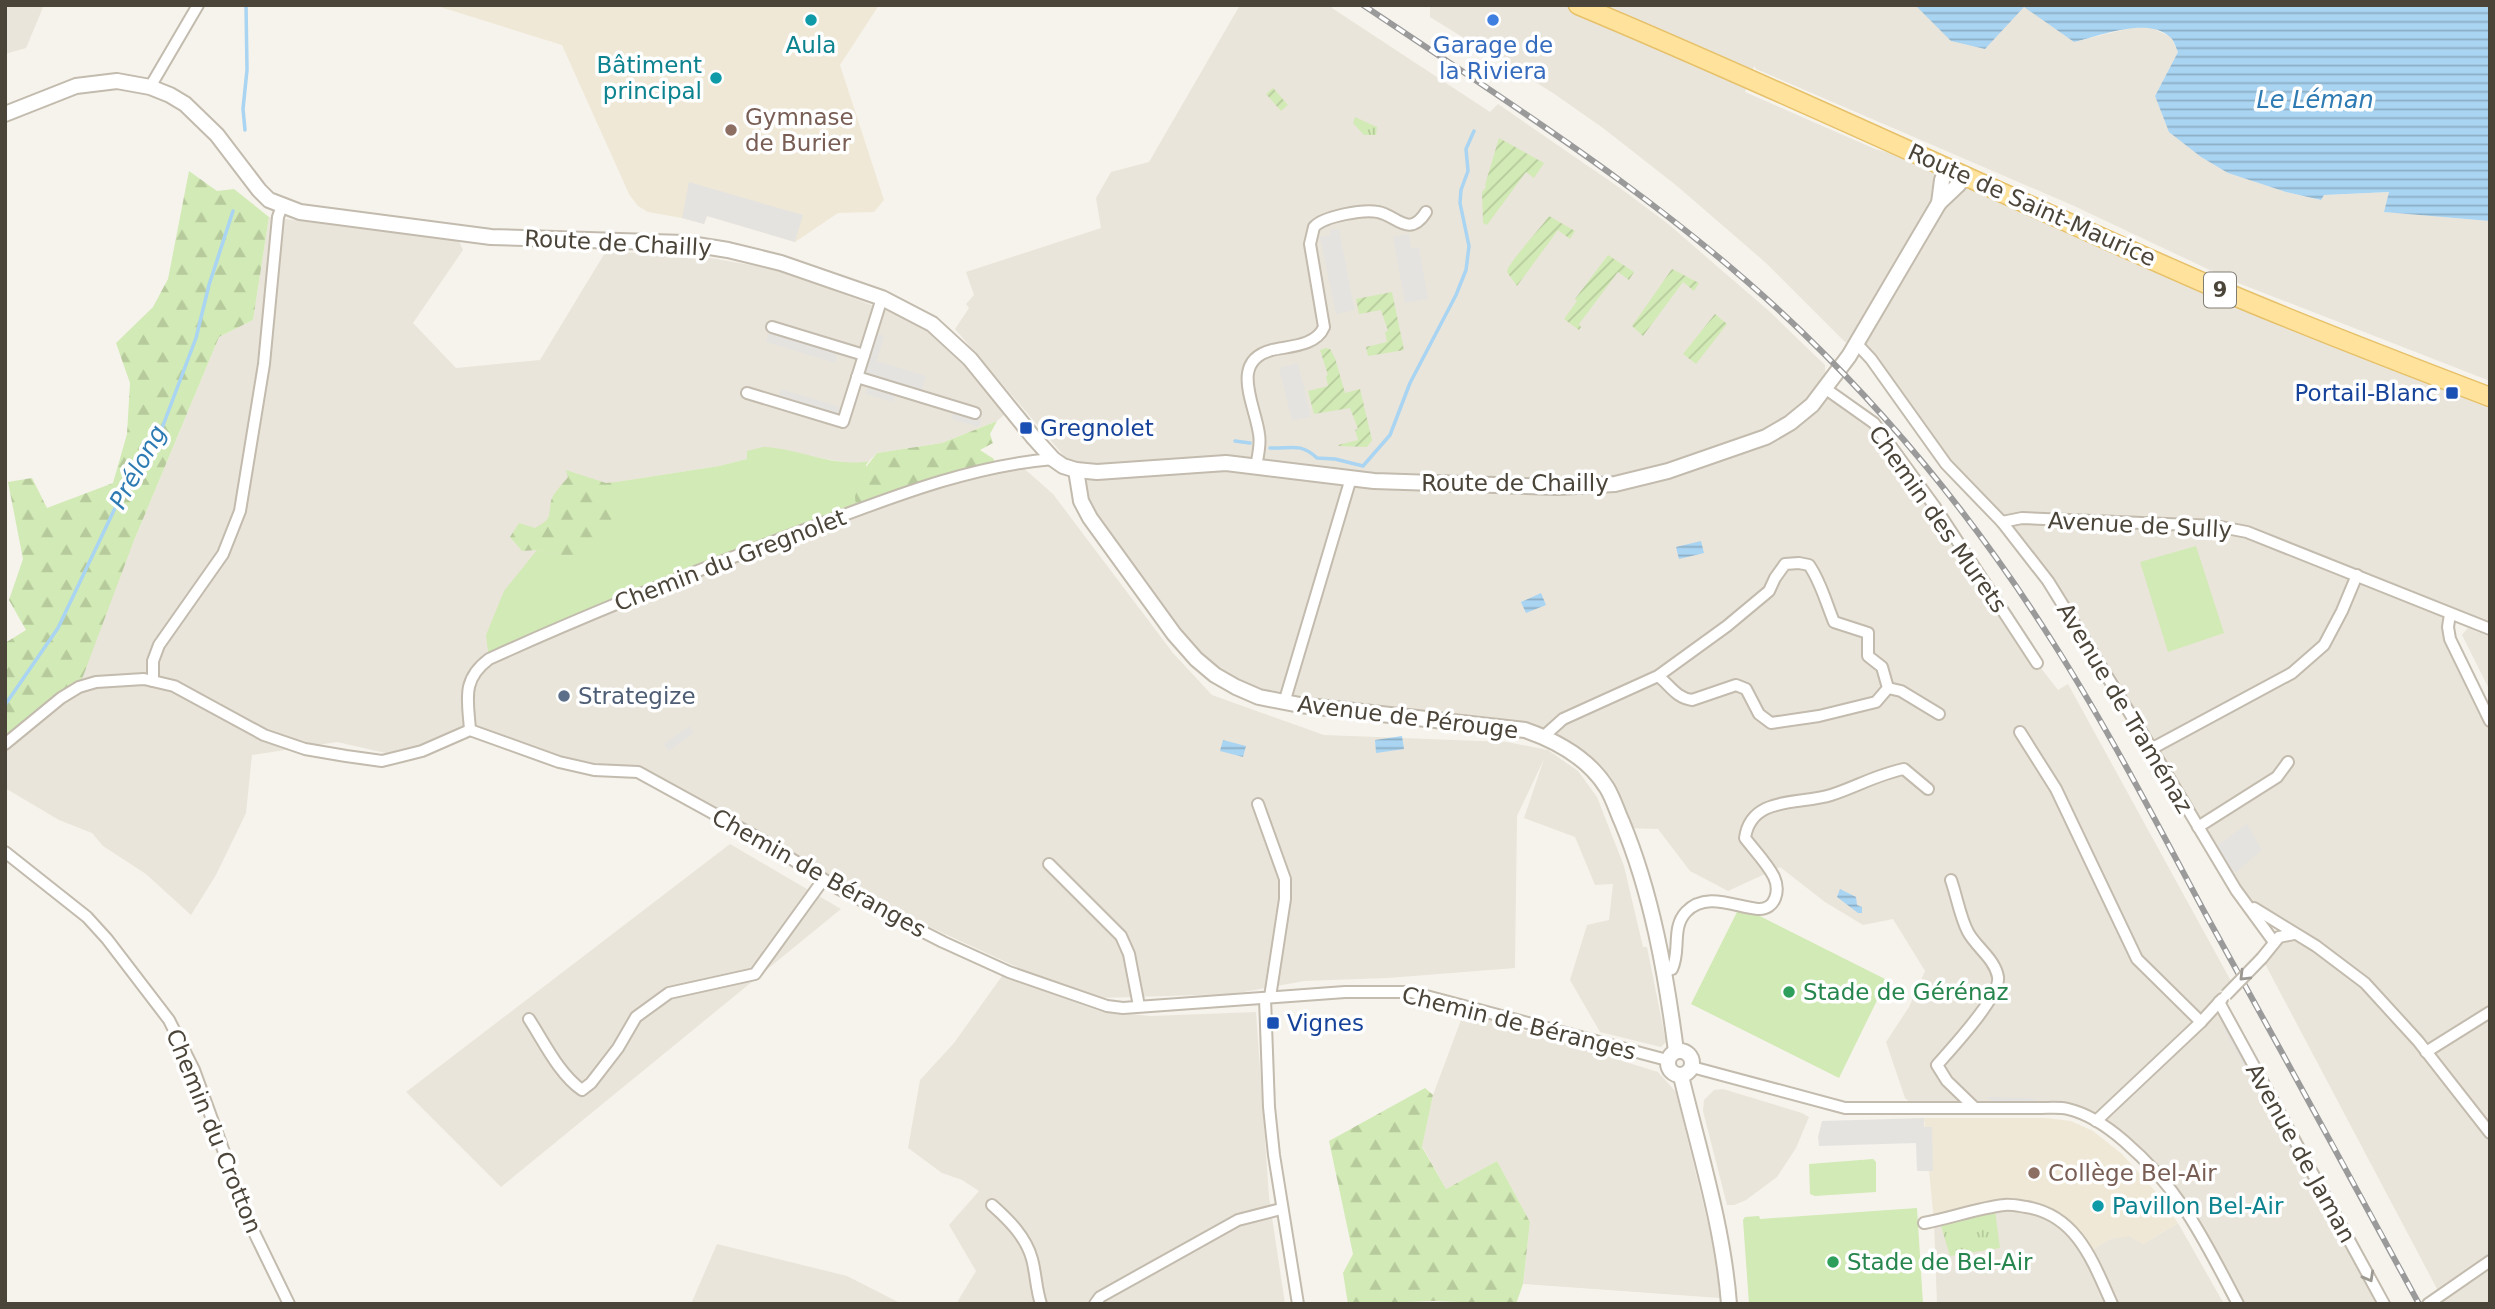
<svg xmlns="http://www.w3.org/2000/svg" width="2495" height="1309" font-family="'DejaVu Sans',sans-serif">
	<defs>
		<pattern id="forest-firs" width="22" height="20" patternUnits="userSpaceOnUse" patternTransform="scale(1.75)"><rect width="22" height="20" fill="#d2eab5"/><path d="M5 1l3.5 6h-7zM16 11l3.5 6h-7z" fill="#b6ca9c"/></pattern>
		<pattern id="park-tufts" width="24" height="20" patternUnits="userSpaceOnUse" patternTransform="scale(1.75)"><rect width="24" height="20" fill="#d2eab5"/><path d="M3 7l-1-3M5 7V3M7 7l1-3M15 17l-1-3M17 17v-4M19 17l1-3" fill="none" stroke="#b6ca9c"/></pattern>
		<pattern id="garden-furrows" width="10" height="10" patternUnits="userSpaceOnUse" patternTransform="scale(1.75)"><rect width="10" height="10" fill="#d2eab5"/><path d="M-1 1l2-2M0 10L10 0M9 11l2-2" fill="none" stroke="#b6ca9c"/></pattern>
		<pattern id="water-rules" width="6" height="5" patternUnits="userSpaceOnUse" patternTransform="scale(1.75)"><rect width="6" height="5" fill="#a9d4f2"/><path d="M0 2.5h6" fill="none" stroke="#8caec5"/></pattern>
	</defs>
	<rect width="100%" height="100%" fill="#f6f3ec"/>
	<g fill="#eae5da">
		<polygon points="5,5 44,5 26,48 5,54"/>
		<polygon points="1240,5 1333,5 1332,8 1490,112 1498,104 1620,188 1667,223 1769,311 1825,365 1826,389 1874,423 2037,663 2058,690 2068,684 2231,981 2226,995 2219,1003 2384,1304 2238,1304 2198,1228 2120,1138 2069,1109 1917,1108 1905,1098 1886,1042 1909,1007 1925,971 1893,919 1863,925 1825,902 1780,867 1728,891 1690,871 1658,829 1624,828 1607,788 1554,741 1300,705 1215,675 1090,518 1076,470 955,329 969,308 966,304 974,295 966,272 1101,228 1096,198 1111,172 1149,162"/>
		<polygon points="1430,5 1915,5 1951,40 2024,6 2074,42 2130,28 2150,27 2171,37 2178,52 2155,96 2169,131 2201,157 2228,173 2286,192 2320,200 2324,195 2390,192 2385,212 2490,221 2490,381 2233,281 2072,205 1756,69 1754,66 1745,92 1875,149 1955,170 2490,397 2490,629 2450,614 2448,627 2490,721 2490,1304 2445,1304 2262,958 2279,937 2292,934 2242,898 2048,581 1946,464 1856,343 1845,342 1766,263 1677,186 1603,128 1553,93 1430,17"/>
		<polygon points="269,217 459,241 463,250 413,323 456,368 540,360 606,251 705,257 780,270 916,322 946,344 1005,414 997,421 942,443 877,453 869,461 856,464 802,455 747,459 719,466 616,482 845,515 1019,464 1053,494 1173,653 1212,695 1324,735 1507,742 1548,750 1578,771 1597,797 1624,866 1643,947 1647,947 1666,1042 1661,1047 1600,1032 1570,980 1587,925 1609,920 1613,884 1595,885 1575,837 1524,818 1544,759 1517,816 1515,968 1388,978 1304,981 1233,994 1100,998 1039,977 860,895 753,828 638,772 594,770 470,730 390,754 337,742 252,755 246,813 216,875 191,915 146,874 103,846 92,833 59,820 5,788 5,744 133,543 219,337 253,320"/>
		<polygon points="2468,628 2490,637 2490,691 2462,635"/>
		<polygon points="730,844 841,909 501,1187 406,1092"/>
		<polygon points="1002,976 1099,1011 1150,1016 1256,1012 1269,1197 1285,1304 956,1304 976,1271 949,1225 979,1191 962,1180 942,1173 908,1148 920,1080 954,1043"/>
		<polygon points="1464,1012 1658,1072 1676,1092 1714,1248 1720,1298 1523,1284 1530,1222 1497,1161 1446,1189 1422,1146 1433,1095"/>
		<polygon points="1723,1089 1802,1113 1809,1117 1796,1148 1777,1177 1746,1200 1734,1205 1727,1205 1703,1111 1704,1100 1714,1090"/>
		<polygon points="2007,1204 2038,1209 2088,1252 2110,1239 2129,1235 2143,1244 2178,1223 2224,1304 1937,1304 1934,1222"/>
		<polygon points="717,1244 847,1276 902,1304 691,1304"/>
	</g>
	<g fill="#efe8d6">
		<polygon points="434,5 879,5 840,65 884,200 874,212 838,213 795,242 707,216 704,224 682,218 648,212 638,206 629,194 562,45"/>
		<polygon points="1924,1118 2046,1118 2071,1121 2093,1131 2122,1154 2156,1192 2178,1223 2143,1244 2129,1236 2110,1239 2088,1252 2067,1225 2007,1204 1934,1222"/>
	</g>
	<g fill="#d2eab5">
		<path d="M763 447C799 448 833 468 869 461L866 465 869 486 856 506 489 659 486 635 504 591 537 550 571 557 616 507V482L719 466 747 459V451Z"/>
		<polygon points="2196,546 2224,633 2168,652 2140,562"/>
		<polygon points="1740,906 1887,980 1839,1078 1691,1004"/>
		<polygon points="1873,1159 1876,1162 1876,1192 1815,1196 1810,1194 1809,1164"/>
		<polygon points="1917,1208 1923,1304 1749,1304 1743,1220 1745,1217 1759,1216 1760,1219"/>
	</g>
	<g fill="url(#forest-firs)">
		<polygon points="189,171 217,191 234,189 269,217 253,320 219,337 133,543 79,687 5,744 5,643 26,630 9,600 23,559 8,482 32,478 47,508 113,483 127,434 130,383 116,343 153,307 168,279"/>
		<polygon points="997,421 990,434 993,443 980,450 994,459 993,466 935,478 856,506 855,497 858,485 869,485 862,472 877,453 942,443"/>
		<path d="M566 470 606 483 616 482V507L606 537 571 557 537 550 522 551 510 537 519 523 535 528C552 518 548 519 551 501 553 493 563 484 568 477Z"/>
		<polygon points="1425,1088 1433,1095 1422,1147 1446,1189 1497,1161 1530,1222 1523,1284 1516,1304 1434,1301 1348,1304 1343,1273 1353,1254 1329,1141"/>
	</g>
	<g fill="url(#park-tufts)">
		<polygon points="1355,117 1377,127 1376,135 1364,135 1353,123"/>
		<polygon points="1995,1210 2000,1248 1950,1256 1941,1226"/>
	</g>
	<g fill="url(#garden-furrows)">
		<polygon points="1273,88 1288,105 1281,111 1266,94"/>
		<polygon points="1499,138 1544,163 1534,178 1526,172 1487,225 1483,223 1482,192 1486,187 1485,185"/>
		<path d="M1549 216 1575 231 1570 239 1558 230 1517 286 1507 272 1508 268C1521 248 1535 235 1549 216Z"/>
		<polygon points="1608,255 1634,272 1629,280 1618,272 1579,324 1581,327 1579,330 1564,319 1577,301 1575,299"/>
		<polygon points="1672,269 1699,283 1694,291 1683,282 1643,336 1632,326"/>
		<polygon points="1392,292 1404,350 1368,356 1366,347 1387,342 1385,332 1388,331 1381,310 1359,314 1356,299"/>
		<polygon points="1715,314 1727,324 1696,364 1683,354"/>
		<polygon points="1326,348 1330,349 1335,358 1345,393 1360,389 1372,440 1367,447 1339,446 1338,445 1358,440 1355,430 1358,429 1350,408 1314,414 1308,391 1328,386 1326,376 1328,375 1320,350"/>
	</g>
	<g fill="#e5e3e0">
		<polygon points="689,182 803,215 795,242 707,216 704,224 682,218"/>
		<polygon points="1339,229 1354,307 1354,310 1336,314 1320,237 1330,235 1330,230"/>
		<polygon points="1409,234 1411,248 1419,247 1428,299 1405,303 1393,237"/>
		<polygon points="769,331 838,352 835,363 766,342"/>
		<polygon points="876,333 884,336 877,361 926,376 921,393 898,387 893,402 865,394 870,378 863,376"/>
		<polygon points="1298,363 1311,417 1292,421 1279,368"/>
		<polygon points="781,389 840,407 837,416 778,399"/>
		<polygon points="954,410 981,418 979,427 951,419"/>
		<polygon points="689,726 694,733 669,751 664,744"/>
		<polygon points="2247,824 2262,850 2235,873 2215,847"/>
		<polygon points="2229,1026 2319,1191 2314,1194 2224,1029"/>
		<polygon points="1986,1097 2032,1098 2044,1104 1999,1105"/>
		<polygon points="1924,1118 1924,1127 1932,1127 1933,1171 1917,1171 1916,1143 1819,1146 1818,1137 1822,1121"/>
	</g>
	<g fill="url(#water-rules)">
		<path d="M1915 5H2490V221L2384 212 2389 192 2324 195 2321 200 2286 192 2228 173 2201 157 2169 132 2155 96 2178 52C2176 48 2174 40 2170 37 2148 16 2099 36 2074 42L2024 7 1985 49 1951 41Z"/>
		<polygon points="1701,541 1704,553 1679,559 1676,547"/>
		<polygon points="1541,593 1546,605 1526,613 1521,602"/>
		<polygon points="1402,736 1404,749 1376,753 1375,740"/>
		<polygon points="1223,740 1246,746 1243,757 1220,751"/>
		<polygon points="1840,889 1856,897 1857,905 1862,907 1862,913 1858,913 1837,897"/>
	</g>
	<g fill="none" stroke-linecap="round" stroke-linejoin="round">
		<g stroke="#a9d4f2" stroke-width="3.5">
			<polyline points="245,130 243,109 247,70 246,5"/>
			<polyline points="1235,441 1250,443"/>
			<path d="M1270 448C1290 449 1300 442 1317 458L1335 459 1363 466 1390 435 1410 383 1456 295 1466 270 1469 246 1460 203 1461 190 1468 171 1466 149 1474 131"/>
			<polyline points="5,705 58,628 117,504 156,444 196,338 209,285 233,211"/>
		</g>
		<defs>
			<g id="minor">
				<polyline points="150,87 198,5"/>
				<polyline points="772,327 864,355"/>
				<polyline points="1856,343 1871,359 1946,464 2002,522 2048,581 2147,741 2236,890 2274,942"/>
				<polyline points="857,377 975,413"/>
				<polyline points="1826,389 1874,423 1935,507 2037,663"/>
				<polyline points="747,393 843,422 882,298"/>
				<path d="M1256 466C1258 456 1261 444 1259 434 1255 404 1229 361 1272 350 1290 346 1316 346 1324 327L1310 244 1314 227C1324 216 1364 209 1378 212 1396 215 1409 239 1426 212"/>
				<polyline points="2002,522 2022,518 2216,526 2247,532 2490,629"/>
				<polyline points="2450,614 2448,627 2450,639 2490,721"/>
				<polyline points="153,681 153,661 159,645 223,554 240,511 264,364 278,217 282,206"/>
				<polyline points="1888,688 1901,691 1939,714"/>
				<polyline points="1284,703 1351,478"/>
				<path d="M470 730C468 700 461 680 489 659 592 612 698 570 804 530 885 500 967 466 1053 459"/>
				<polyline points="2020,732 2056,789 2137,959 2201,1022"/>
				<path d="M1544 736 1563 719 1658 676 1727 626 1769 591 1775 578 1785 564 1799 563 1809 565C1821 582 1826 603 1834 622L1868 633V656L1882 667 1888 688 1876 702 1819 716 1771 723 1759 714 1746 689 1736 685 1692 700C1676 698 1670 685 1658 676"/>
				<polyline points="5,744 61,698 79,687 96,682 144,679 174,686 264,735 305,749 346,756 382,761 422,751 470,730 559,762 594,770 638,772 760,839 839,889 943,942 1009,972 1107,1006 1123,1008 1345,992 1411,992 1667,1060"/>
				<polyline points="2151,749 2292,673 2324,645 2342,611 2357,575"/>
				<polyline points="1258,804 1285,879 1285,899 1270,997"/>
				<polyline points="2198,827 2277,777 2288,762"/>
				<polyline points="5,852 87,917 107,939 169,1020 194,1070 251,1226 289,1304"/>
				<polyline points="1049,864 1121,936 1129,954 1139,1006"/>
				<path d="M1951 880C1957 897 1960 917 1968 932 1976 947 1995 959 1998 977 2001 996 1950 1050 1937 1065L1947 1081 1975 1108"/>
				<polyline points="2254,908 2316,946 2365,983 2418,1041 2490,1133"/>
				<polyline points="2262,958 2279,937 2294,934"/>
				<path d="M1663 971 1672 969C1681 951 1671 928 1686 912 1706 891 1735 907 1758 909 1776 910 1780 890 1774 877 1767 863 1754 850 1745 838 1751 795 1800 805 1831 795 1856 787 1878 774 1904 769L1928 789"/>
				<polyline points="1265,998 1269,1107 1274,1155 1298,1304"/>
				<polyline points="2219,1002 2384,1304"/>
				<path d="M529 1019C544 1042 559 1074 582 1090L591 1083 618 1048 636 1017 669 993 755 974 823 880"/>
				<polyline points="2426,1052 2490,1012"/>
				<path d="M1692 1067 1845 1108H2041C2050 1108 2060 1107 2068 1109 2089 1114 2109 1128 2124 1141 2182 1191 2203 1238 2238 1304"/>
				<polyline points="2096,1121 2201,1022 2222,999"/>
				<path d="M992 1205C1009 1220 1026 1237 1032 1259 1036 1274 1036 1289 1041 1304"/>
				<path d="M1924 1223C1951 1218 1978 1208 2004 1205 2011 1204 2019 1206 2026 1207 2077 1215 2093 1262 2112 1304"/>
				<polyline points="1095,1304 1100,1297 1238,1220 1281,1209"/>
				<polyline points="2428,1304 2490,1261"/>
			</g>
			<g id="tertiary">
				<polyline points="5,114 76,86 117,81 150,87 170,95 185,104 217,135 259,190 269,200 300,212 491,237 684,243 728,250 781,263 882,298 932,324 970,359 1034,438 1053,459 1063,466 1076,470 1097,472 1226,463 1374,481 1558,487 1615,484 1668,471 1766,437 1790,423 1812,405 1849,356 1939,203 1958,185 1965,175"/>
				<polyline points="1939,203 1942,180 1948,167"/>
				<path d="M1076 470 1081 501 1090 518 1174 634 1196 659 1215 675 1236 687 1259 697 1300 705 1525 730C1557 741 1589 759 1607 788 1613 798 1617 811 1622 822 1652 894 1666 974 1676 1051"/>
				<circle cx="1680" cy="1063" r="12"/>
				<path d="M1681 1076C1699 1151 1723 1226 1729 1304"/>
			</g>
			<path id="primary" d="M1578 5C1796 96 2008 198 2225 292 2312 329 2401 363 2490 397"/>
		</defs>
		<use href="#minor" stroke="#c2bbae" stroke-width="14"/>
		<use href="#tertiary" stroke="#c2bbae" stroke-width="18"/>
		<use href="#primary" stroke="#e6c16a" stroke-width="21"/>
		<use href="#minor" stroke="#fff" stroke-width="10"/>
		<use href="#tertiary" stroke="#fff" stroke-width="14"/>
		<use href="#primary" stroke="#ffe39c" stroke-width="18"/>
		<defs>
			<path id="rail" d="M1363 5C1515 107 1670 204 1802 332 1894 421 1976 522 2045 630 2104 721 2154 818 2205 913 2277 1043 2348 1173 2419 1304"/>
		</defs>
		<use href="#rail" stroke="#9a9a9a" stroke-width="6"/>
		<use href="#rail" stroke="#fff" stroke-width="3.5" stroke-dasharray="10" stroke-linecap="butt"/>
		<defs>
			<polyline id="minor-bridge" points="2226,995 2262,958"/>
		</defs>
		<use href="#minor-bridge" stroke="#c2bbae" stroke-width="14" stroke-linecap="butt"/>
		<use href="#minor-bridge" stroke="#fff" stroke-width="10"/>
	</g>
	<defs><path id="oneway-chevron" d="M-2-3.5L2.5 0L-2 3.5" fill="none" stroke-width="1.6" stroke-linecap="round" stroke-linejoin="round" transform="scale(1.75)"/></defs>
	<g stroke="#9c9892">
		<use href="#oneway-chevron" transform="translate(2244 976) rotate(135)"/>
		<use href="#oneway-chevron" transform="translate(2369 1277) rotate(61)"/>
	</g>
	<g fill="#0f9aa8" stroke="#fff" stroke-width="2.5">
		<circle cx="811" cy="20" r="7"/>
		<circle cx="716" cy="78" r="7"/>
		<circle cx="2098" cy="1206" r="7"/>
	</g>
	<circle fill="#3f7fe0" stroke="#fff" stroke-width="2.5" cx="1493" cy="20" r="7"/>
	<g fill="#8d6e63" stroke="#fff" stroke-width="2.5">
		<circle cx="731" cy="130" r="7"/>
		<circle cx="2034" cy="1173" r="7"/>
	</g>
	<g fill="#1a4fb4" stroke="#fff" stroke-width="2.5">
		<rect x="2445" y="386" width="14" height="14" rx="3.5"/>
		<rect x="1019" y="421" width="14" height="14" rx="3.5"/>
		<rect x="1266" y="1016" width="14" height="14" rx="3.5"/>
	</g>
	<circle fill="#5c6f8a" stroke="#fff" stroke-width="2.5" cx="564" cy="696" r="7"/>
	<g fill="#2e9e5b" stroke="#fff" stroke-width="2.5">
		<circle cx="1789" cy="992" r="7"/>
		<circle cx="1833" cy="1262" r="7"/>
	</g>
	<g text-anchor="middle" stroke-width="7" stroke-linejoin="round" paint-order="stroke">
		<rect fill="#fff" stroke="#817c74" stroke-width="2" x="2204" y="272.5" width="32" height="35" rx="5"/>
		<g font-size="21" font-weight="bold" fill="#4b4439">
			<text x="2220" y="297">9</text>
		</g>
		<g font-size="23" fill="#0d838f" stroke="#fff">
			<text x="811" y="53">Aula</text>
			<text x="702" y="73" text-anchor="end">Bâtiment<tspan x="702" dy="26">principal</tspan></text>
			<text x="2112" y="1214" text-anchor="start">Pavillon Bel-Air</text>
		</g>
		<g font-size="23" fill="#366cbe" stroke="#fff">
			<text x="1493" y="53">Garage de<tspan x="1493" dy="26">la Riviera</tspan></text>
		</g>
		<g font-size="23" fill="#785e54" stroke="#fff" text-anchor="start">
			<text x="745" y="125">Gymnase<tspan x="745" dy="26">de Burier</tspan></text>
			<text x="2048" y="1181">Collège Bel-Air</text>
		</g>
		<g font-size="23" fill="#4b4439" stroke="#fff">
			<text transform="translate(2032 205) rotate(24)" y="8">Route de Saint-Maurice</text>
			<text transform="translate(618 243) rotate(3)" y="8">Route de Chailly</text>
			<text x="1515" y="491">Route de Chailly</text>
			<text transform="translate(1938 519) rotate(55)" y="8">Chemin des Murets</text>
			<text transform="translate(2140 525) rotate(3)" y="8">Avenue de Sully</text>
			<text transform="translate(730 560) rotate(-21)" y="8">Chemin du Gregnolet</text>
			<text transform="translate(2125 708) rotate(59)" y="8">Avenue de Traménaz</text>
			<text transform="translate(1408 717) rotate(7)" y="8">Avenue de Pérouge</text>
			<text transform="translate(819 873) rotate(29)" y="8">Chemin de Béranges</text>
			<text transform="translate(1519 1023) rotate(14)" y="8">Chemin de Béranges</text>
			<text transform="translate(214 1131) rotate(68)" y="8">Chemin du Crotton</text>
			<text transform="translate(2301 1153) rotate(61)" y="8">Avenue de Jaman</text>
		</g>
		<g font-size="23" fill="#164399" stroke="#fff" text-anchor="start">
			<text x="2438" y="401" text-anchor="end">Portail-Blanc</text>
			<text x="1040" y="436">Gregnolet</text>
			<text x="1287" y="1031">Vignes</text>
		</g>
		<g font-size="23" fill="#4e5e75" stroke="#fff" text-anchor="start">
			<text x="578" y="704">Strategize</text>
		</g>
		<g font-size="23" fill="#27864d" stroke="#fff" text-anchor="start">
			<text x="1803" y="1000">Stade de Gérénaz</text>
			<text x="1847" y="1270">Stade de Bel-Air</text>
		</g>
		<g font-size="24" font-style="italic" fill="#2e7ab2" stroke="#fff">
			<text x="2315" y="108">Le Léman</text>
			<text transform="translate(138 467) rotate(-61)" y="8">Prélong</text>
		</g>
	</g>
	<rect width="2495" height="1309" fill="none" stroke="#4b4439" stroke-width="14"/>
</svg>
